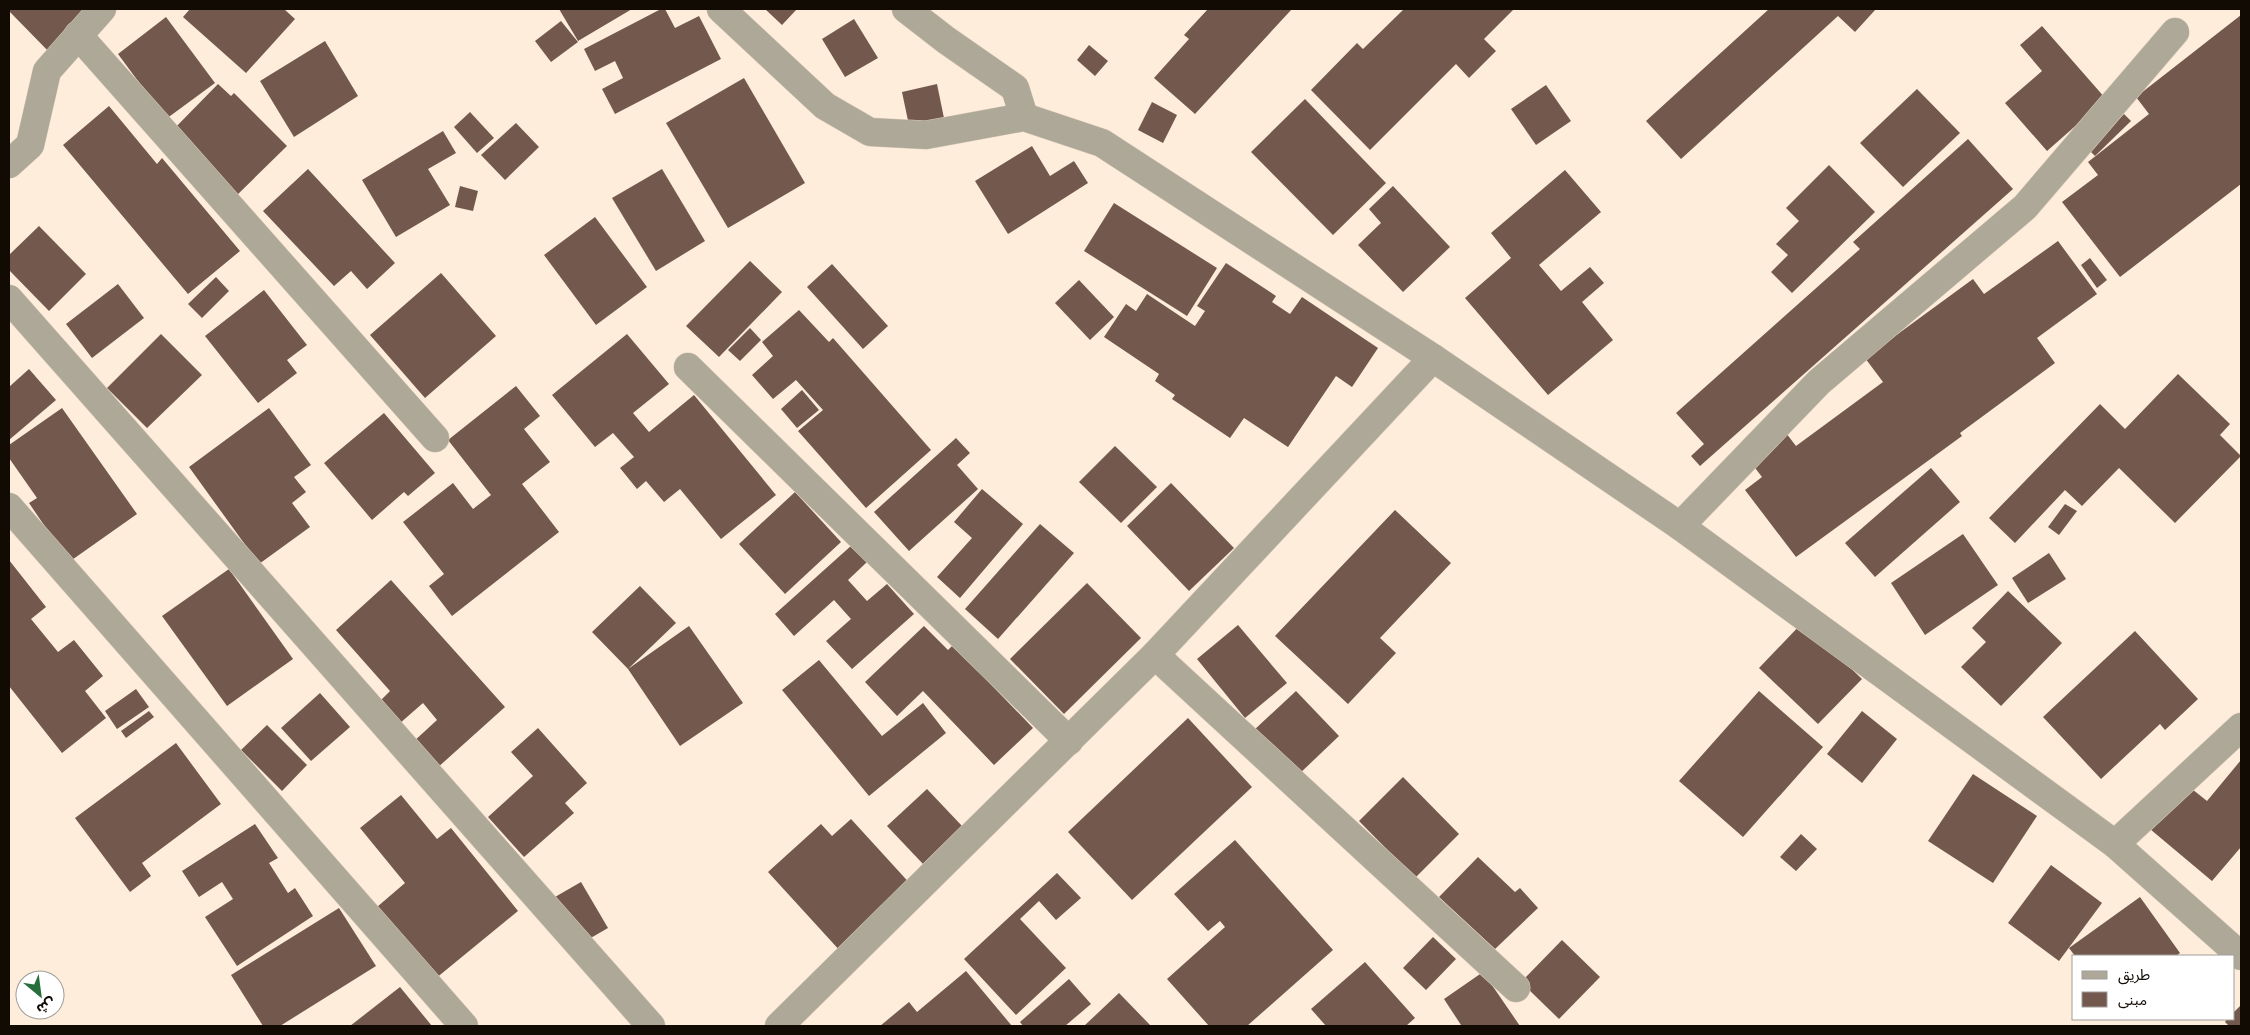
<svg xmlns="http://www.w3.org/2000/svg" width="2250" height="1035" font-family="Raleway,'Noto Sans Arabic',sans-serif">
	<rect width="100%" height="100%" fill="#feedda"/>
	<g fill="#72584d">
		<polygon points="9,9 100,9 52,55 9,11"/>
		<polygon points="190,9 284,9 295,19 246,73 183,17"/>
		<polygon points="559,9 632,9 578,41"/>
		<polygon points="661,9 665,9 675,28 699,16 721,59 615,114 602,89 623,78 615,61 595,71 584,49"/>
		<polygon points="765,9 797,9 782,25"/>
		<polygon points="1208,9 1292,9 1195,114 1154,78 1189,39 1184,35"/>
		<polygon points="1404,9 1514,9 1484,39 1496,51 1469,78 1456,64 1370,150 1311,90 1357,43 1363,49"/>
		<polygon points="1769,9 1876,9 1855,32 1838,16 1681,159 1646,121"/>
		<polygon points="2241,15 2241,184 2120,277 2062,202 2098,175 2088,162 2149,114 2136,97"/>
		<polygon points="166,17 215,83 166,119 118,54"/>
		<polygon points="854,19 878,58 845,77 822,39"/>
		<polygon points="561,21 578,42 551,62 535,41"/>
		<polygon points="2042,26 2106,99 2047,151 2005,103 2042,71 2020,45"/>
		<polygon points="325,41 358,96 294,137 260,81"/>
		<polygon points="1089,45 1108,61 1095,76 1077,60"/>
		<polygon points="744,78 805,183 728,228 666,123"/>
		<polygon points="218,84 231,96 234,93 287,146 235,197 170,133"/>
		<polygon points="937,84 946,128 911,135 902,92"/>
		<polygon points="1546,85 1571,121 1536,145 1511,109"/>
		<polygon points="1917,89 1960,133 1903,187 1860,143"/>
		<polygon points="1305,99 1386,183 1333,235 1251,152"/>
		<polygon points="1152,102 1177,115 1163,143 1138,130"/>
		<polygon points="109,106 157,164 162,158 240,251 188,294 63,145"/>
		<polygon points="470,112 494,138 477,153 454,127"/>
		<polygon points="2124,114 2131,121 2095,156 2088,149"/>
		<polygon points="516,123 539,147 505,180 481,155"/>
		<polygon points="443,131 456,153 428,169 450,205 396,237 362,180"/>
		<polygon points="1968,139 2013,189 1700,466 1691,456 1704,444 1676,413 1860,249 1853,242"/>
		<polygon points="1032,146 1050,176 1074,161 1088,183 1008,234 975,181"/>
		<polygon points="1829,165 1875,212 1792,293 1771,272 1788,255 1776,244 1799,221 1786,208"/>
		<polygon points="308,169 395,263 367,289 351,271 334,286 263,211"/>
		<polygon points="662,169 705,241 656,271 612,198"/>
		<polygon points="1565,170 1601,212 1539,265 1561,291 1590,267 1604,283 1582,302 1613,340 1548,395 1465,298 1511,258 1491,233"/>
		<polygon points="460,186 478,191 473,211 455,207"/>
		<polygon points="1393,186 1450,247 1403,292 1358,245 1381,223 1369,209"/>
		<polygon points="1114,203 1217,268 1187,316 1084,251"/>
		<polygon points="595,217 647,287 596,325 544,255"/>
		<polygon points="39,226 86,274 49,311 9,270 9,255"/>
		<polygon points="2058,241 2097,294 2037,338 2055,363 1960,433 1962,436 1796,557 1745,490 1762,477 1749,460 1786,433 1796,446 1883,382 1865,358 1973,279 1984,294"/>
		<polygon points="2090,258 2107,280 2097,288 2081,265"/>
		<polygon points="750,261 782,292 719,357 686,326"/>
		<polygon points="1226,263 1276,296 1272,302 1290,314 1302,297 1378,348 1352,387 1336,376 1288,447 1244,418 1230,438 1172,399 1175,395 1155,381 1159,374 1104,337 1126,304 1136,311 1147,294 1195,326 1205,311 1197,306"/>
		<polygon points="832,264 888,326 863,349 807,287"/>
		<polygon points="441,273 496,336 425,398 370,335"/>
		<polygon points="216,277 229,291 202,318 188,304"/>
		<polygon points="1079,280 1114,317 1090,340 1055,303"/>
		<polygon points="118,284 144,318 92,358 66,324"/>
		<polygon points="264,290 307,345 287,360 297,373 258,403 205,336"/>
		<polygon points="799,310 829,342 833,338 931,450 866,508 798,431 823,410 796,380 773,399 752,375 773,356 762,342"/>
		<polygon points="750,328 761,340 740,361 728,350"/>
		<polygon points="161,334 202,375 147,428 107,388"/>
		<polygon points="627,334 669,384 633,413 649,432 694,395 776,495 721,539 680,489 664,502 646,481 637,489 620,468 634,457 613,433 595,447 552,395"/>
		<polygon points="29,369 56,400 9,440 9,387"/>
		<polygon points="2178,374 2230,424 2220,435 2241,456 2175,523 2119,468 2082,506 2065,490 2015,543 1989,518 2100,404 2125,429"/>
		<polygon points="516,386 540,416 524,429 550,462 522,484 559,532 452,616 429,586 444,574 403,522 453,483 473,509 491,495 448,440"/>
		<polygon points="802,390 819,410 797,428 781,409"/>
		<polygon points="62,408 137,514 69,562 29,503 37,498 9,458 9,445"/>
		<polygon points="269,408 311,465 294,477 306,492 292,503 310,527 259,564 189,467"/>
		<polygon points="384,413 435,473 408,496 404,492 372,520 324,463"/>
		<polygon points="956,438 970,453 957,465 978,489 909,551 874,512"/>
		<polygon points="1115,446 1157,487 1121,523 1079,482"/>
		<polygon points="1931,468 1960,502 1875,577 1845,543"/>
		<polygon points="1171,483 1234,548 1189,591 1127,526"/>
		<polygon points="982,489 1023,524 960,598 937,577 972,538 954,522"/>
		<polygon points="795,492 841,542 785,594 739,544"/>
		<polygon points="2065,504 2077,511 2059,535 2048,527"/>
		<polygon points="1395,510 1451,563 1380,638 1396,653 1348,704 1275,636"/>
		<polygon points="1040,524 1074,553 998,639 965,609"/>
		<polygon points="1963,534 1998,585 1925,635 1891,583"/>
		<polygon points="852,545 867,562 848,580 867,601 887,584 914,614 852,669 826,641 851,619 834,600 794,636 775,614"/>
		<polygon points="2049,553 2066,579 2028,603 2012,578"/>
		<polygon points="9,560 46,607 31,619 58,652 74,640 103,676 85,691 106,718 62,753 9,686"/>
		<polygon points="229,569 293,659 227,706 162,616"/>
		<polygon points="391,580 505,707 436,769 412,743 437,720 423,703 399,724 379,702 390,691 336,630"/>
		<polygon points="1087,583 1141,638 1064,714 1010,659"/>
		<polygon points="640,586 676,623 628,669 689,626 743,703 680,746 628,669 592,632"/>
		<polygon points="2008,591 2062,643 2001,706 1961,667 1986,642 1972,628"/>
		<polygon points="1803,622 1862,679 1818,724 1759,668"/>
		<polygon points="1238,625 1287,683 1245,718 1197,659"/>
		<polygon points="924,626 948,650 953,645 1033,728 994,765 923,691 897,716 865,682"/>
		<polygon points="2135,631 2198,699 2165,730 2160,724 2101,779 2043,717"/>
		<polygon points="819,660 882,736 923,703 946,733 869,796 782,690"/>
		<polygon points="136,689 149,707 117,729 105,711"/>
		<polygon points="1296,691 1339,736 1296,777 1253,731"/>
		<polygon points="1759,691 1823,747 1743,837 1679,781"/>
		<polygon points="320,693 350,727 311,761 281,728"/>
		<polygon points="149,711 154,717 126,738 121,731"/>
		<polygon points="1862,711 1897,739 1862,783 1827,754"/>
		<polygon points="1188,718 1252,787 1132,900 1068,832"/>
		<polygon points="267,725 307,765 282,791 241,750"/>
		<polygon points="538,728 587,783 565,803 574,813 524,857 488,817 533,776 511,752"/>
		<polygon points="176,743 221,804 142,863 151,876 130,892 75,818"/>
		<polygon points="2241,760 2241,847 2212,881 2150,829 2187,785 2207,801"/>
		<polygon points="1973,774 2037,816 1993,883 1928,841"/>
		<polygon points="1403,777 1459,834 1415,878 1359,821"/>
		<polygon points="927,789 962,826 923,864 887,826"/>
		<polygon points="401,795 437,839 451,828 518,911 435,979 377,907 405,883 360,828"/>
		<polygon points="851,819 914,888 842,953 768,872 821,824 832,836"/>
		<polygon points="255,824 278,858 269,863 288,893 295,888 313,916 237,966 205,917 233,899 222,882 199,897 182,871"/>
		<polygon points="1801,834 1817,849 1796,871 1780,857"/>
		<polygon points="1235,840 1333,950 1247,1026 1209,1026 1167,979 1225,927 1220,921 1208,931 1174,894"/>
		<polygon points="1478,857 1515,892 1520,888 1538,908 1495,949 1439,897"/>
		<polygon points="2051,865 2102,903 2059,961 2008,923"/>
		<polygon points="1057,873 1081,898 1056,920 1039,901 1020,919 1066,968 1016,1015 964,959"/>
		<polygon points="581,882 608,928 582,943 555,897"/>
		<polygon points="2140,897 2180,953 2176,956 2075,956 2069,948"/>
		<polygon points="339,908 376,966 280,1026 263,1026 231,975"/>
		<polygon points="1433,937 1456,959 1426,990 1403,968"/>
		<polygon points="1562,940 1600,977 1559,1019 1521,982"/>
		<polygon points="1365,962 1415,1018 1406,1026 1326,1026 1311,1009"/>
		<polygon points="966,971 1012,1026 880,1026 909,1002 917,1012"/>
		<polygon points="1483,972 1520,1026 1460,1026 1461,1025 1444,999"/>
		<polygon points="1069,979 1091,1004 1065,1026 1023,1026 1020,1022"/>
		<polygon points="400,987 432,1026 350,1026"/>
		<polygon points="1119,993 1151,1026 1084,1026"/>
		<polygon points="2241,1005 2241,1026 2229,1026 2225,1022 2227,1019 2234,1019 2234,1012"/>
	</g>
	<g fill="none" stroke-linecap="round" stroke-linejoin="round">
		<defs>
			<g id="minor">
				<polyline points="906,9 946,40 1015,88 1024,117"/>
				<polyline points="78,35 435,438"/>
				<polyline points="9,299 651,1026"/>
				<polyline points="688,367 1069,741"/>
				<polyline points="9,507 464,1026"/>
				<polyline points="1680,526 1819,382 2025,207 2175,32"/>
				<polyline points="1155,655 1516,988"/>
				<polyline points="2115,844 2241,727"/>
				<polyline points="779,1026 1155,655 1433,358"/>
			</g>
			<g id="tertiary">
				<polyline points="721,9 825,106 870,132 926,135 1024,117 1102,143 1433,358 1680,526 2115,844 2241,956"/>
				<polyline points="9,164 30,145 47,71 102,9"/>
			</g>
		</defs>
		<use href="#minor" stroke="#d8c9b8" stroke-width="29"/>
		<use href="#tertiary" stroke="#d8c9b8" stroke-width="29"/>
		<use href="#minor" stroke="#aea899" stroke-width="28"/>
		<use href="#tertiary" stroke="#aea899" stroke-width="28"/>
	</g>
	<rect width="2250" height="1035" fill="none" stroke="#120b04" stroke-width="20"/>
	<rect x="2072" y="955" width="162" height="65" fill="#ffffff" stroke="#a09d9b"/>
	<rect x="2082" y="971" width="25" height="8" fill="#aea899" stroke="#a09d9b"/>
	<text x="2118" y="980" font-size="15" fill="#120b04">طريق</text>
	<rect x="2082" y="992" width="25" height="15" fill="#72584d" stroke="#a09d9b"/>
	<text x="2118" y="1005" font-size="15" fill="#120b04">مبنى</text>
	<g transform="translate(40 995) rotate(151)"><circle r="24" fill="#ffffff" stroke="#a09d9b"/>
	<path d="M0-4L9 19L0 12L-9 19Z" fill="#266f3d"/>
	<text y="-8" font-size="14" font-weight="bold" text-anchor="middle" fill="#120b04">ش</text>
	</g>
</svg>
